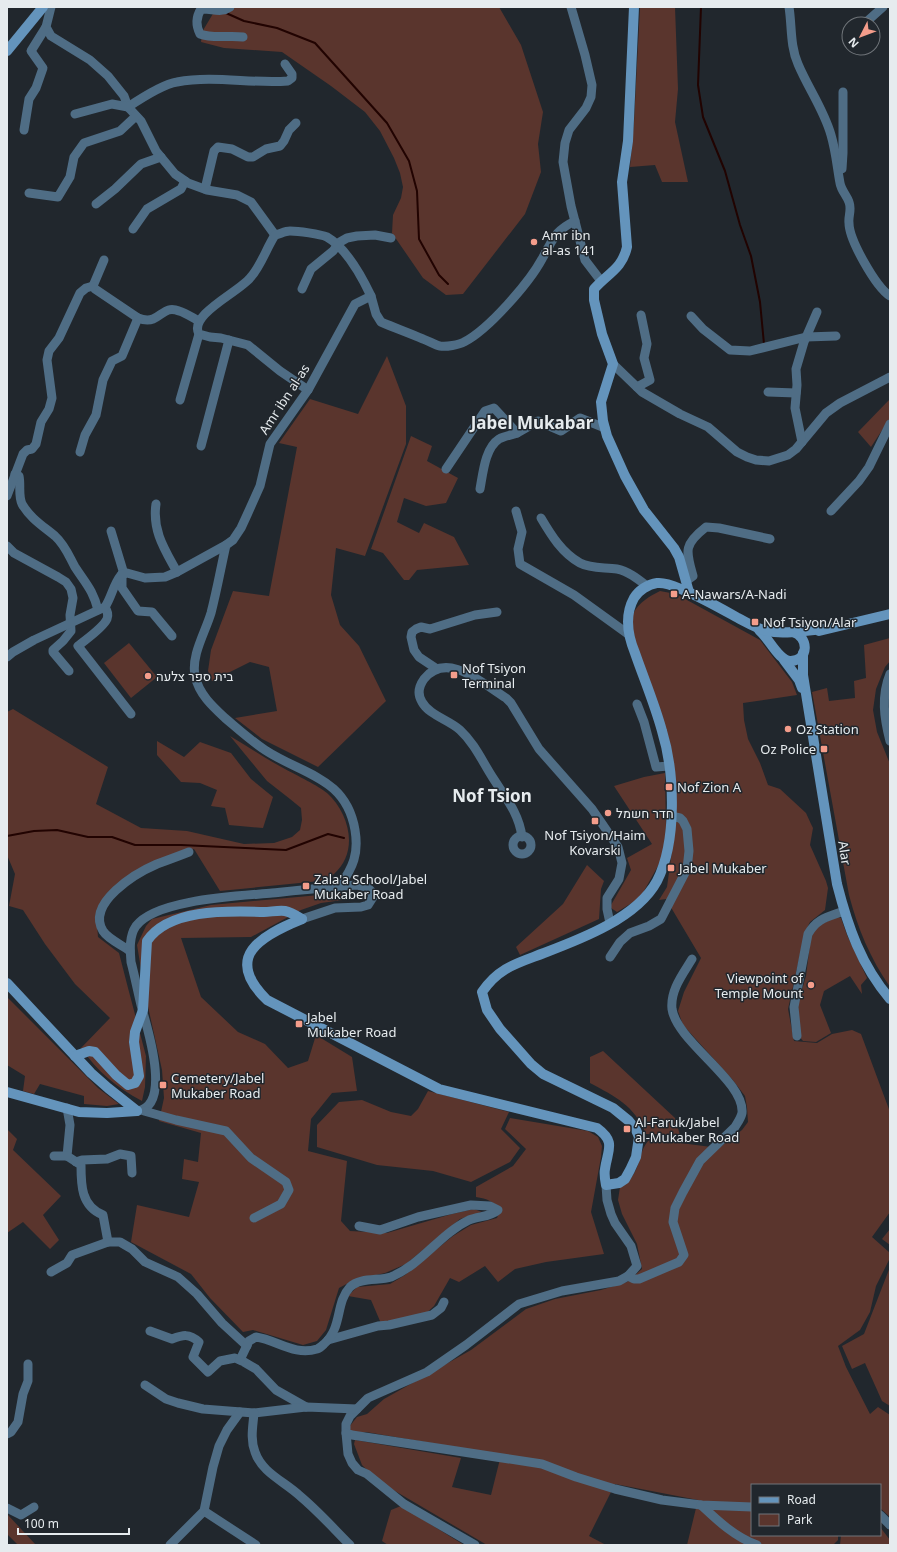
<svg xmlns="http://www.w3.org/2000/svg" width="897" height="1552" font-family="'Noto Sans',Heebo,sans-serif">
	<rect width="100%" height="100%" fill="#21272d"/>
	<g fill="#5a352d">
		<polygon points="217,7 499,7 521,45 543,112 538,144 541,172 525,214 463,294 446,295 423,278 392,233 393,215 401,198 403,187 400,173 394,158 380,131 365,112 331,86 282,52 224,48 201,42 202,32"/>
		<polygon points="640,7 675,7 678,89 675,122 688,182 662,182 655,165 630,167 634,122"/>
		<polygon points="387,356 406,406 406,444 365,556 336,548 331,595 340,625 359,646 386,701 318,767 262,739 235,718 277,711 269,667 250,662 212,681 208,671 211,650 233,591 269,596 297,447 279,443 310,399 358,414"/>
		<polygon points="890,399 890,418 871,447 858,432"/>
		<polygon points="411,436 432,446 427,461 458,478 446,503 426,506 404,498 397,522 419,533 424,523 454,537 469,565 417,570 409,580 404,580 383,553 371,549"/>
		<path d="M660 591 676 594 760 640 792 682 797 695 743 703 744 720 748 739 760 763 768 785 780 789 806 813 811 824 813 828 810 845 826 881 828 888 825 910 810 922 805 932 788 1009 794 1041 817 1043 832 1034 852 1030 861 1034 890 1112V1212L872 1237 890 1253V1258L876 1286 870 1312 860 1330 838 1346 846 1367 870 1414 878 1407 890 1415V1517L880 1508V1485H752V1535H838V1540L833 1545H687L698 1500 615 1484 589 1536 606 1545H487L378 1481 362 1465 354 1444 355 1440 461 1458 452 1487 491 1495 501 1455 366 1432 350 1434 349 1427 357 1417 367 1414 384 1399 471 1350 526 1309 555 1299 601 1290 627 1282 642 1269 637 1244 622 1214 618 1200 620 1187C644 1173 635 1154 650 1139L719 1148 742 1130 748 1122 747 1107 745 1096 732 1079 683 1025 678 1011 684 992 701 958 666 899 659 900 667 887 675 829 673 783 632 633C632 627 631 619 633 614 639 602 650 596 660 591Z"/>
		<path d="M890 638V661L885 667 876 689 873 710 877 732 890 764V987C870 958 858 929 849 895L812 692 827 688 829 701 855 698 854 681 866 678 864 645Z"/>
		<polygon points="129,643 157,677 131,698 104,663"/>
		<path d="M13 709 108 767 96 804 141 828 187 831 244 844 274 843 292 837 300 830 302 820 301 808 290 799 267 781 230 736C249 747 266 759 285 769 296 775 319 786 327 793 350 814 359 852 334 874 330 877 325 879 320 881L220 891 194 849 155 862 126 879 107 893 96 912 98 937 119 953 128 988 146 1056 145 1087 142 1101C116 1087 98 1072 81 1048L110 1018 75 984 45 944 23 910 9 906 15 874 7 855V712Z"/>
		<polygon points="157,741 184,757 200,742 231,753 251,779 273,797 263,828 229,825 225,808 211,806 217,790 200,783 181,782 157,755"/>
		<polygon points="665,773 666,828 663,857 640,898 617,912 611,908 611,905 631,870 627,858 652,844 614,786 644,777"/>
		<polygon points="587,865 604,881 601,889 599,919 520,955 516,947 563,904"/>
		<polygon points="341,893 343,900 321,903 301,910 251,937 181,938 201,997 238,1032 265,1044 288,1068 308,1061 316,1035 352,1057 357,1091 332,1093 311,1119 308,1151 347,1161 341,1221 350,1231 387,1233 452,1214 474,1209 482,1212 460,1219 406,1264 385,1273 354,1280 339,1288 326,1330 317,1341 303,1345 253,1330 243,1332 210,1298 191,1274 131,1242 137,1205 189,1217 199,1182 182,1179 184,1159 198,1162 201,1133 159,1121 164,1098 162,1070 145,993 137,945 146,926 152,919 211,905"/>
		<polygon points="837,917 841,918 847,935 867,978 861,985 862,994 850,976 824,991 820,1005 831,1033 816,1042 803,1041 799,1036 798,1004 806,976 811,936 817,926"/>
		<polygon points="7,997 98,1088 119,1104 107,1106 84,1104 84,1096 40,1084 34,1094 23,1091 25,1076 7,1065"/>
		<path d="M603 1051 675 1118 680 1135 646 1134C634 1105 616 1097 590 1083V1057Z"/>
		<polygon points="428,1091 509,1112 501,1129 520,1148 510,1162 471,1182 433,1171 377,1165 317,1147 317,1125 339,1102 362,1100 391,1112 411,1116 418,1109"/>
		<path d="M510 1118 588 1131 598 1137 602 1146 601 1157 591 1212 604 1254 546 1262 515 1269 498 1282 485 1266 459 1282 450 1278 434 1306 420 1319 383 1328 371 1300 348 1296 357 1287 390 1284 405 1275 453 1236 471 1225 497 1218 500 1210C494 1201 487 1199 476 1197V1187L513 1166 526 1149 505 1129Z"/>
		<polygon points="7,1129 17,1139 13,1150 61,1196 43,1215 59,1240 50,1249 23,1222 7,1233"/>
		<polygon points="890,1229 890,1245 882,1239"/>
		<polygon points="890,1267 890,1406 882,1401 865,1363 852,1369 842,1346 864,1334"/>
		<polygon points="401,1506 464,1545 388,1545 382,1541 391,1510"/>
		<polygon points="7,1514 36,1545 18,1545 7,1534"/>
		<polygon points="880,1527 890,1540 890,1545 840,1545 841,1535 880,1535"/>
	</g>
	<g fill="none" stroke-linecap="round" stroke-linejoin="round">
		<g stroke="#210301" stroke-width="2">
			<polyline points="701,7 698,85 703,117 725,171 740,225 751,256 760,302 764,344"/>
			<polyline points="226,13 244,21 277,28 315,43 387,123 409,161 417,191 419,239 439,275 448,284"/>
			<polyline points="7,836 34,831 57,830 88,837 112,837 135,845 181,845 286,850 328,834 344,838"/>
		</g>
		<g stroke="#4f6d85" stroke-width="9">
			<polyline points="51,7 46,27 51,36 90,60 108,76 124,96 128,107 141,121 156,151 175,174 188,183 207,190 237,195 251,202 275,235"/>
			<path d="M230 7C220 14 212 8 201 9 196 17 196 26 200 34 213 39 229 35 243 37"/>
			<polyline points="571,7 585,55 592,85 591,97 586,108 569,130 565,143 563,162 571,206 585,260 601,281"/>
			<path d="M789 7C792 26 790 46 798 64 808 88 824 110 831 135 836 152 837 167 840 183 841 190 847 196 849 202 852 210 848 216 849 223 849 240 876 287 890 296"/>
			<polyline points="864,24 883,7"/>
			<path d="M75 114 112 104 128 107C140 99 164 84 177 82 214 75 251 84 288 81L292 78V74L285 64"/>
			<polyline points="24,130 29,99 36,88 43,68 31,51 46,27"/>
			<polyline points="842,169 843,153 843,92"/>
			<polyline points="205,189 214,151 218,147 232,149 248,157 253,157 266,149 280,146 284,141 289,130 296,123"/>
			<polyline points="29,193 58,197 70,177 74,157 84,143 120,131 136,116"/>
			<polyline points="96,204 115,189 141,164 161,157"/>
			<polyline points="133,229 147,209 181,189 185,181"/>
			<path d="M104 260 93 286 95 289 138 318C143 320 148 321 153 319 163 315 166 306 179 311 186 313 193 318 199 321"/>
			<polyline points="302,289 311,269 333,251 340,242 347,238 357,236 375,235 391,238"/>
			<polyline points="691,316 703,329 730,350 750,351 806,337 836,336"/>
			<polyline points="613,364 642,392 680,414 708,427 737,452 747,457 756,460 769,461 788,455 796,449 826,413 840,403 890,377"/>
			<polyline points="637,387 650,380 644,358 647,344 641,315"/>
			<path d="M308 390 280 371 248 345 221 338 210 337 199 334C188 315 239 292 250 278 261 266 266 249 275 235 280 234 285 231 290 231 298 231 320 234 327 237 346 248 362 277 371 296"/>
			<polyline points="768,392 796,393"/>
			<polyline points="180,400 199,334"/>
			<polyline points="802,442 795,408 797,385 796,369 804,342 817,312"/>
			<polyline points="201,446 229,340"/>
			<polyline points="80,452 85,435 96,415 103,380 112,361 122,356 138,318"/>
			<polyline points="446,469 485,411 494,408 517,433 538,421 561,431 580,418 605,428"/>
			<path d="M15 474 19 476C21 485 18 495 22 504 30 518 43 526 55 536 65 545 69 556 75 567 86 584 93 590 98 610"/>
			<path d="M480 489C483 473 485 448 499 439 504 436 512 435 517 433"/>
			<polyline points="7,496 23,454 27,450 32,449 36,444 41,422 49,409 52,398 47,360 49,351 59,338 80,293 86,288 93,286"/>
			<path d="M156 504C152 531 165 550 177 572"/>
			<polyline points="516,511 522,532 518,549 520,564 574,595 628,634"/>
			<polyline points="831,511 859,481 869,467 890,424"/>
			<path d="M541 518C551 535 562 553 580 563 591 569 605 567 617 569 628 571 638 579 647 586"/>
			<polyline points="111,531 124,574"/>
			<path d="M226 545C221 567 217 590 211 613 205 633 191 655 195 676 199 694 212 706 225 718 238 729 250 740 265 750 303 775 346 777 355 830 359 854 353 867 340 886"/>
			<polyline points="7,546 14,553 58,577 66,582 71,589 73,598 70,615 71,631 63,641 53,650 53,652 69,671"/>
			<polyline points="122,574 122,588 138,611 152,612 172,636"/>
			<path d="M686 581 693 576C686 551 683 545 706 527L719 528 770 539"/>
			<path d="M105 607C107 611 109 614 107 619 103 628 85 640 78 646L131 714"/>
			<path d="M7 657 13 652 34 640 105 607C112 596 113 585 121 575L127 573 145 578 165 577 177 572 226 545 233 540 241 528 247 515 260 486 270 444 308 390 355 304 371 296 376 314 381 322C395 328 409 333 423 339 429 341 435 345 440 346 446 347 459 345 464 342 488 330 529 283 542 259 553 240 554 231 575 221"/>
			<polyline points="437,669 419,657 414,650 411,637 412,632 416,629 421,627 430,629 475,615 497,612"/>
			<path d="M890 674C881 696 884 718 890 741"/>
			<polyline points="637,704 644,722 656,767 669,766"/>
			<circle cx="522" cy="845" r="9"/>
			<path d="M522 837C519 813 505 797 493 778 482 761 475 744 460 730 449 720 429 715 422 702 417 694 419 686 424 679 447 650 483 684 506 698L511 703 539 749 592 809 618 847 622 863 619 879 607 898V909L610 923"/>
			<path d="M130 951C122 945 108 939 103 931 86 903 136 873 157 864 168 860 179 856 189 852"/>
			<polyline points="610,957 620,942 630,933 649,926 661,919 687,869 689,851 687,829 683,821 680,818 671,816"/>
			<path d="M797 1036 794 1007 808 934C817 918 828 917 844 911"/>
			<path d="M67 1108 70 1125 67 1156 81 1165C81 1185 81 1206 103 1215L108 1242"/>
			<path d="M137 1111C172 1107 148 1030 142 1009 138 993 135 977 131 962 130 950 129 936 136 926 156 899 240 896 272 893 301 890 329 887 357 885L367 887 371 891 373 897 368 905 361 907 335 908 302 919"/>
			<polyline points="144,1111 176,1120 226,1131 251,1158 286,1182 289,1190 281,1204 254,1218"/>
			<polyline points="54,1156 67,1156"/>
			<polyline points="76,1162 82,1160 107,1159 120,1154 131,1156 132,1173"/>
			<polyline points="606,1185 607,1200 611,1214 615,1223 631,1246 637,1266 628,1276 619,1281 562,1291 519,1304 466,1345 427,1372 368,1398 350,1416 346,1424 346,1433 352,1435 542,1464 576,1477 615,1489 662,1500 701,1505 752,1507"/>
			<polyline points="51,1272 67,1263 72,1255 108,1242 120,1242 132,1249 145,1262 178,1277 197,1294 222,1323 247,1346"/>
			<path d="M628 1276 634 1279H639L679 1262 684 1255 673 1222 675 1208 683 1192 700 1161 735 1127C738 1122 741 1118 742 1113 745 1081 677 1042 672 1009 670 990 683 974 692 959"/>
			<path d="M150 1331 172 1339C183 1335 189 1333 199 1342L193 1357 208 1372 220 1361 235 1358 244 1362 256 1369 276 1390 306 1407"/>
			<polyline points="328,1340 378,1326 389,1325 432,1315 441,1308 444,1302"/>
			<path d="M240 1360 249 1341 256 1337C277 1340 294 1356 317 1349 320 1348 322 1346 324 1344 343 1327 335 1303 350 1287 360 1277 379 1281 391 1277 422 1264 440 1234 469 1220 479 1216 490 1217 498 1210L490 1206 471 1205 418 1217 380 1230 359 1226"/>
			<polyline points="145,1385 166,1399 178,1403 203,1409 254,1413 306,1407 357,1409"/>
			<path d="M254 1413C253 1426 250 1439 255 1452 262 1473 284 1481 300 1496 318 1511 334 1529 350 1545"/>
			<polyline points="346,1433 348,1454 352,1463 358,1470 367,1474 404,1504 475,1545"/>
			<polyline points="7,1434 11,1432 18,1422 23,1394 28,1381 28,1364"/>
			<path d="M701 1505C718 1521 735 1537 757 1545"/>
			<polyline points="7,1508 21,1515 34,1507"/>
			<polyline points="204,1511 256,1545"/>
			<polyline points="880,1515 890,1525"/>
			<polyline points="170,1545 204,1511 213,1467 219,1446 227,1430 240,1412"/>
		</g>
		<g stroke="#6494bc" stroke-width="10">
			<path d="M634 7 628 141 622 182 627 247C622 269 608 273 594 289V300L602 334 613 364 601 402 603 421 607 436 625 476 644 510 674 548 679 557 689 592"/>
			<polyline points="7,51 43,7"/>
			<path d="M759 630C769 638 779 662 791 661 809 660 809 637 793 632"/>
			<polyline points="819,631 890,614"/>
			<path d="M803 653V675L807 700 837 884C848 927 861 965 890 999"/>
			<polyline points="784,660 799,680 802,688"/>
			<path d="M302 919C260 936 223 957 267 1000L439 1089 597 1128C616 1142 608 1149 605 1169 604 1174 605 1180 606 1185L619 1183 625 1179 630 1170 636 1157 639 1137 636 1130 629 1121 613 1108 543 1074 531 1064 500 1029 487 1010 482 992C499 967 518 963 544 953 581 939 637 918 657 881 677 842 675 773 662 731 655 705 644 679 635 653 628 636 624 616 634 598 638 591 648 584 657 583 665 582 674 586 681 589 701 597 720 608 738 618 748 623 757 629 768 631 783 635 808 630 824 629"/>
			<polyline points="7,983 91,1073 108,1088 137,1111"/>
			<path d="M75 1056 89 1051 95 1052 116 1075 128 1085 135 1083 139 1076 134 1042 135 1032 143 1010 147 941C169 908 229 911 264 912 270 912 279 910 285 911 290 912 297 916 302 919"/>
			<polyline points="7,1092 79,1112 107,1113 137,1111"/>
		</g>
	</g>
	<g fill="#f49d8b" stroke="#21272d" stroke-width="1.5">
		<circle cx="534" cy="242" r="4"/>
		<rect x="670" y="590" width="8" height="8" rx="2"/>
		<rect x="751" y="618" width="8" height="8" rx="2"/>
		<rect x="450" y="671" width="8" height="8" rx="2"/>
		<circle cx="148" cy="676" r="4"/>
		<circle cx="788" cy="729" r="4"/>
		<rect x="820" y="745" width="8" height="8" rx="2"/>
		<rect x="665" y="783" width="8" height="8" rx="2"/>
		<circle cx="608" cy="813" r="4"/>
		<rect x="591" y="817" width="8" height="8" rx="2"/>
		<rect x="667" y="864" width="8" height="8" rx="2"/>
		<rect x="302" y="882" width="8" height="8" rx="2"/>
		<circle cx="811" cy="985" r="4"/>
		<rect x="295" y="1020" width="8" height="8" rx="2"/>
		<rect x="159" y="1081" width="8" height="8" rx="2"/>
		<rect x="623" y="1125" width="8" height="8" rx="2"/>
	</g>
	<g text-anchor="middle" stroke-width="3" stroke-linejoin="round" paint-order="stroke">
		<g font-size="13" fill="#e6ebee" stroke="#21272d" text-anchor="start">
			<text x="542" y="240">Amr ibn<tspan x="542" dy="15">al-as 141</tspan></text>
			<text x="682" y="599">A-Nawars/A-Nadi</text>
			<text x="763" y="627">Nof Tsiyon/Alar</text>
			<text x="462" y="673">Nof Tsiyon<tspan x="462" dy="15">Terminal</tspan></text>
			<text x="156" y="681">בית ספר צלעה</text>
			<text x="796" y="734">Oz Station</text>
			<text x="816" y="754" text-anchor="end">Oz Police</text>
			<text x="677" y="792">Nof Zion A</text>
			<text x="616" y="818">חדר חשמל</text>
			<text x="595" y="840" text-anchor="middle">Nof Tsiyon/Haim<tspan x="595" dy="15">Kovarski</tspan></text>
			<text x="679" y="873">Jabel Mukaber</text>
			<text x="314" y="884">Zala'a School/Jabel<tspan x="314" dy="15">Mukaber Road</tspan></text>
			<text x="803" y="983" text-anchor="end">Viewpoint of<tspan x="803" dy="15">Temple Mount</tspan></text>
			<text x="307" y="1022">Jabel<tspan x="307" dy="15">Mukaber Road</tspan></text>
			<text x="171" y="1083">Cemetery/Jabel<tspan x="171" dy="15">Mukaber Road</tspan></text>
			<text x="635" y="1127">Al-Faruk/Jabel<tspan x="635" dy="15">al-Mukaber Road</tspan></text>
		</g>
		<g font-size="13" fill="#e6ebee" stroke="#21272d">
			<text transform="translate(284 399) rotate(-57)" y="5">Amr ibn al-as</text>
			<text transform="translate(845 853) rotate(81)" y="5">Alar</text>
		</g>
		<g font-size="17" font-weight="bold" fill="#e6ebee" stroke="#21272d">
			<text x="532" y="429">Jabel Mukabar</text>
			<text x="492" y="802">Nof Tsion</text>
		</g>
	</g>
	<rect width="897" height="1552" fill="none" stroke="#e6ebee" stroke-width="16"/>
	<rect x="751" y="1484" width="130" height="52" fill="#21272d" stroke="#70757a"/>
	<rect x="759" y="1497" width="20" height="6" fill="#6494bc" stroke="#70757a"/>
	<text x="787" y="1504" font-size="12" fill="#e6ebee">Road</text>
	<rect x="759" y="1514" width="20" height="12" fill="#5a352d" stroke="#70757a"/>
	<text x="787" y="1524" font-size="12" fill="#e6ebee">Park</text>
	<g transform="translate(861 36) rotate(228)"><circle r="19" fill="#21272d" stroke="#70757a"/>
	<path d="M0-3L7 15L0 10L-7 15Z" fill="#f49d8b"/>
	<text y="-6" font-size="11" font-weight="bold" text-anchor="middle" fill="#e6ebee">N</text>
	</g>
	<path d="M18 1528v6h111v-6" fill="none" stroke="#e6ebee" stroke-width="2"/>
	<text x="24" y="1528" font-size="12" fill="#e6ebee" stroke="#21272d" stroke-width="3" paint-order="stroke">100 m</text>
</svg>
